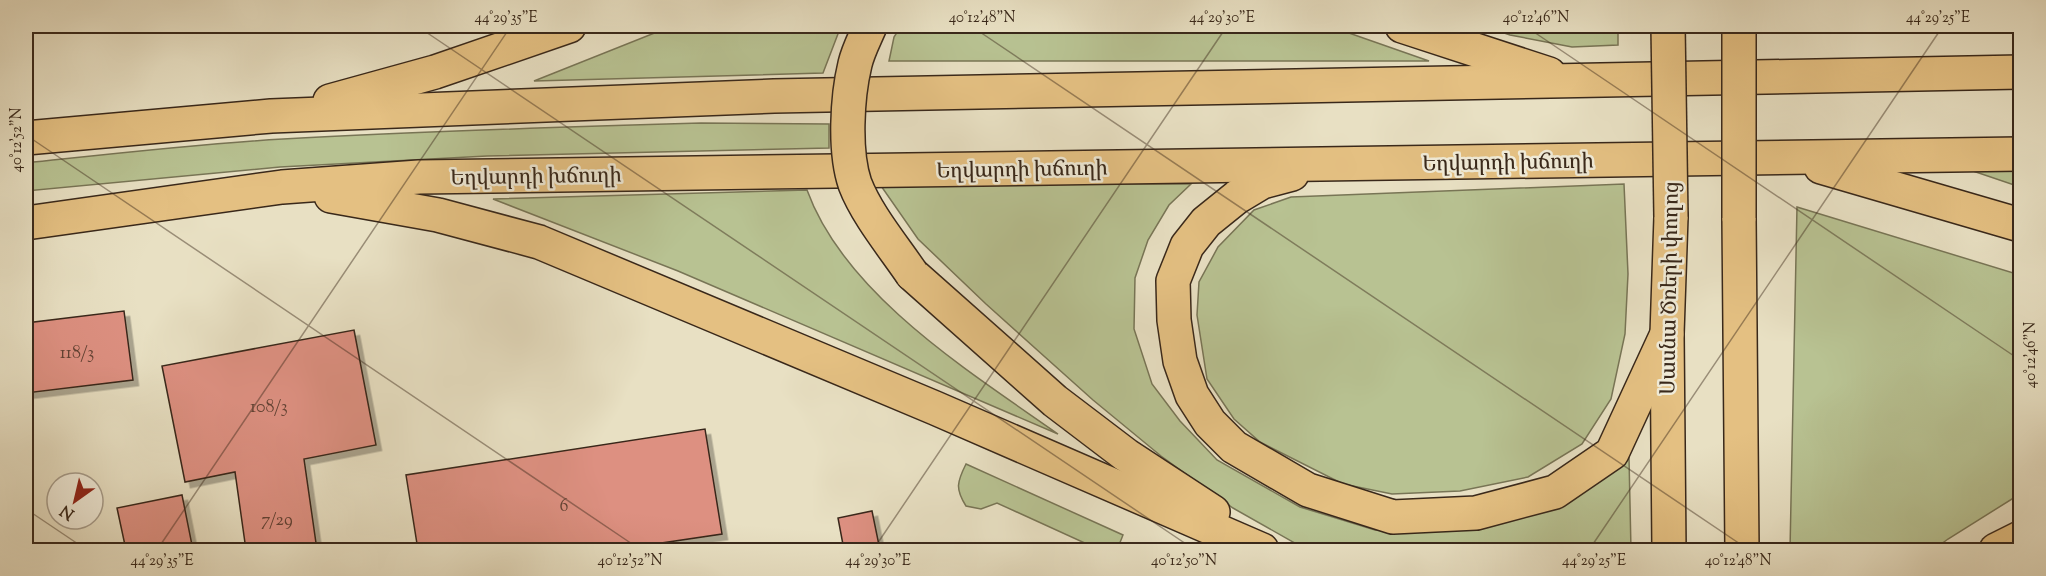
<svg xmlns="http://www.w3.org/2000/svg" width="2046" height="576" font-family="'Sorts Mill Goudy','Noto Serif Armenian',serif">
	<defs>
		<filter id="shadow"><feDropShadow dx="5.5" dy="5.5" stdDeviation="0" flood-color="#0004"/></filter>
	</defs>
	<rect width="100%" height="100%" fill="#e8e0c3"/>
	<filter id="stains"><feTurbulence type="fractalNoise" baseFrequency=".00333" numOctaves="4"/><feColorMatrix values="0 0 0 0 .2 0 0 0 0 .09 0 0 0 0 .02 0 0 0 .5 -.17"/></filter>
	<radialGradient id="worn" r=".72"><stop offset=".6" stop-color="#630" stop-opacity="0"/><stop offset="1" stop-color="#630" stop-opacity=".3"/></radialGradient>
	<g fill="#b8c292" stroke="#787556" stroke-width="1.5">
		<polygon points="672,26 841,26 823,73 534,81"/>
		<polygon points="901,26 1329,26 1429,61 889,61 894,37"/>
		<polygon points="1484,26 1618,26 1618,45 1572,47 1510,35"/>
		<rect x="1797" y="26" width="223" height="4"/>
		<path d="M701 123 829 124V148L487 156 280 167 26 191V163C111 154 197 144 283 139 423 131 562 127 701 123Z"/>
		<polygon points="2020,168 2020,187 1967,169"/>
		<polygon points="879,183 1191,184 1169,205 1148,240 1135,278 1134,329 1152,384 1180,421 1217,460 1300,507 1375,530 1467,529 1545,504 1629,458 1631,550 1307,550 1233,508 1161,456 1093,400 986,304 918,239"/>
		<polygon points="1624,184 1628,274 1625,334 1611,399 1582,444 1528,477 1460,491 1392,494 1343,484 1260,442 1234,419 1207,379 1197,315 1199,282 1218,247 1254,210 1291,197"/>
		<path d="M807 190C845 295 970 372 1058 434L678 271 493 199Z"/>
		<polygon points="1797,207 2020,275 2020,494 1948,539 1933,550 1790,550"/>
		<path d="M966 464 1123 535 1117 550H1100L997 503 981 509 966 506C955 489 957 482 966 464Z"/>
	</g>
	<g fill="#dd9081" stroke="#39281a" stroke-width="1.5" filter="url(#shadow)">
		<polygon points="124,311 133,380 26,393 26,323"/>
		<polygon points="354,330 376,445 304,459 317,550 246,550 235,472 185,482 162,366"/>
		<polygon points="705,429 722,534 614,550 418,550 406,475"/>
		<polygon points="182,495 193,550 126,550 117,508"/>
		<polygon points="872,511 880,550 844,550 838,518"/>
	</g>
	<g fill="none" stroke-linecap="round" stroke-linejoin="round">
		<defs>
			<g id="major">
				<polyline points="1402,26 1549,74"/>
				<polyline points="330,101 435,72 569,26"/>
				<polyline points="26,138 271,116 774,96 2020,72"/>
				<polyline points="1821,167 2020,225"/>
				<polyline points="1292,174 1262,182 1237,197 1206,222 1187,246 1173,281 1174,320 1180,361 1192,395 1210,423 1234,447 1308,490 1393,517 1476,513 1555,492 1612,453 1667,334"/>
				<polyline points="331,196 438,215 539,242 935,408 1262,550"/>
				<polyline points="1739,218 1742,550"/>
				<polyline points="26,223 282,187 419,177 2020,154"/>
				<polyline points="912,274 1055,401 1126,455 1213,512"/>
				<polyline points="1669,550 1667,334 1671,217"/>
				<polyline points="1996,550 2020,538"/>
			</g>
		</defs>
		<use href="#major" stroke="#39281a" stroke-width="36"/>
		<use href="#major" stroke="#e4c082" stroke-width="33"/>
		<defs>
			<g id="major-bridge">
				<path d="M870 26C865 38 858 51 855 64 847 97 844 152 855 184 867 215 893 246 912 274"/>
				<polyline points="1668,26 1671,217"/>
				<polyline points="1739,218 1739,26"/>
			</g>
		</defs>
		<use href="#major-bridge" stroke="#39281a" stroke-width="36" stroke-linecap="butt"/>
		<use href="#major-bridge" stroke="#e4c082" stroke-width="33"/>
	</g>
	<path fill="none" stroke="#39281a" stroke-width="1.5" stroke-opacity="0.45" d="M417 26 1195 550M971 26 1749 550M1525 26 2020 360M26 135 641 550M26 509 87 550M157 550 511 26M873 550 1227 26M1589 550 1943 26"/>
	<g text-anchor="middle" stroke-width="5" stroke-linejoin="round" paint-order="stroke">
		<g font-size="18" fill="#624234">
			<text x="77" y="358">118/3</text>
			<text x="269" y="412">108/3</text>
			<text x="564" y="511">6</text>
			<text x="277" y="525">7/29</text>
		</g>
		<g font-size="21" fill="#39281a" stroke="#f0ebd8">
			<text transform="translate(1508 162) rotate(-1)" y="7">Եղվարդի խճուղի</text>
			<text transform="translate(1022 169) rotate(-1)" y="7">Եղվարդի խճուղի</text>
			<text transform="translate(536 176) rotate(-1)" y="7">Եղվարդի խճուղի</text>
			<text transform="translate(1669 288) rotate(-89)" y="7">Սասնա Ծռերի փողոց</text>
		</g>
	</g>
	<rect width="2046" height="576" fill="none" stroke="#e8e0c3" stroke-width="66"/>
	<g transform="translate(75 501) rotate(214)"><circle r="28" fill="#f0ebd8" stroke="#a79d8c" stroke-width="1.5"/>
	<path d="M0-4.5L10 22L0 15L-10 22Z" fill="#8f2418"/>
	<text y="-9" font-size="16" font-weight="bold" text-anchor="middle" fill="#39281a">N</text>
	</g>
	<rect x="33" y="33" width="1980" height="510" fill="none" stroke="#39281a" stroke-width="2"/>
	<g font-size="15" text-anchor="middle" fill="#39281a">
		<text x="506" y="22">44°29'35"E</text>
		<text x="982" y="22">40°12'48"N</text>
		<text x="1222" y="22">44°29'30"E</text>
		<text x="1536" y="22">40°12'46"N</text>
		<text x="1938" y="22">44°29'25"E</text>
		<text transform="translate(16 140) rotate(-90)" y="5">40°12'52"N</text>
		<text transform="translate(2030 355) rotate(-90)" y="5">40°12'46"N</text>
		<text x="162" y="565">44°29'35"E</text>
		<text x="630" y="565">40°12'52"N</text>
		<text x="878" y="565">44°29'30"E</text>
		<text x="1184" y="565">40°12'50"N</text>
		<text x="1594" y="565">44°29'25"E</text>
		<text x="1738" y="565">40°12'48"N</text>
	</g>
	<rect width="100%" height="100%" filter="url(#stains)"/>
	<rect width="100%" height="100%" fill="url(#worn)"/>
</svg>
